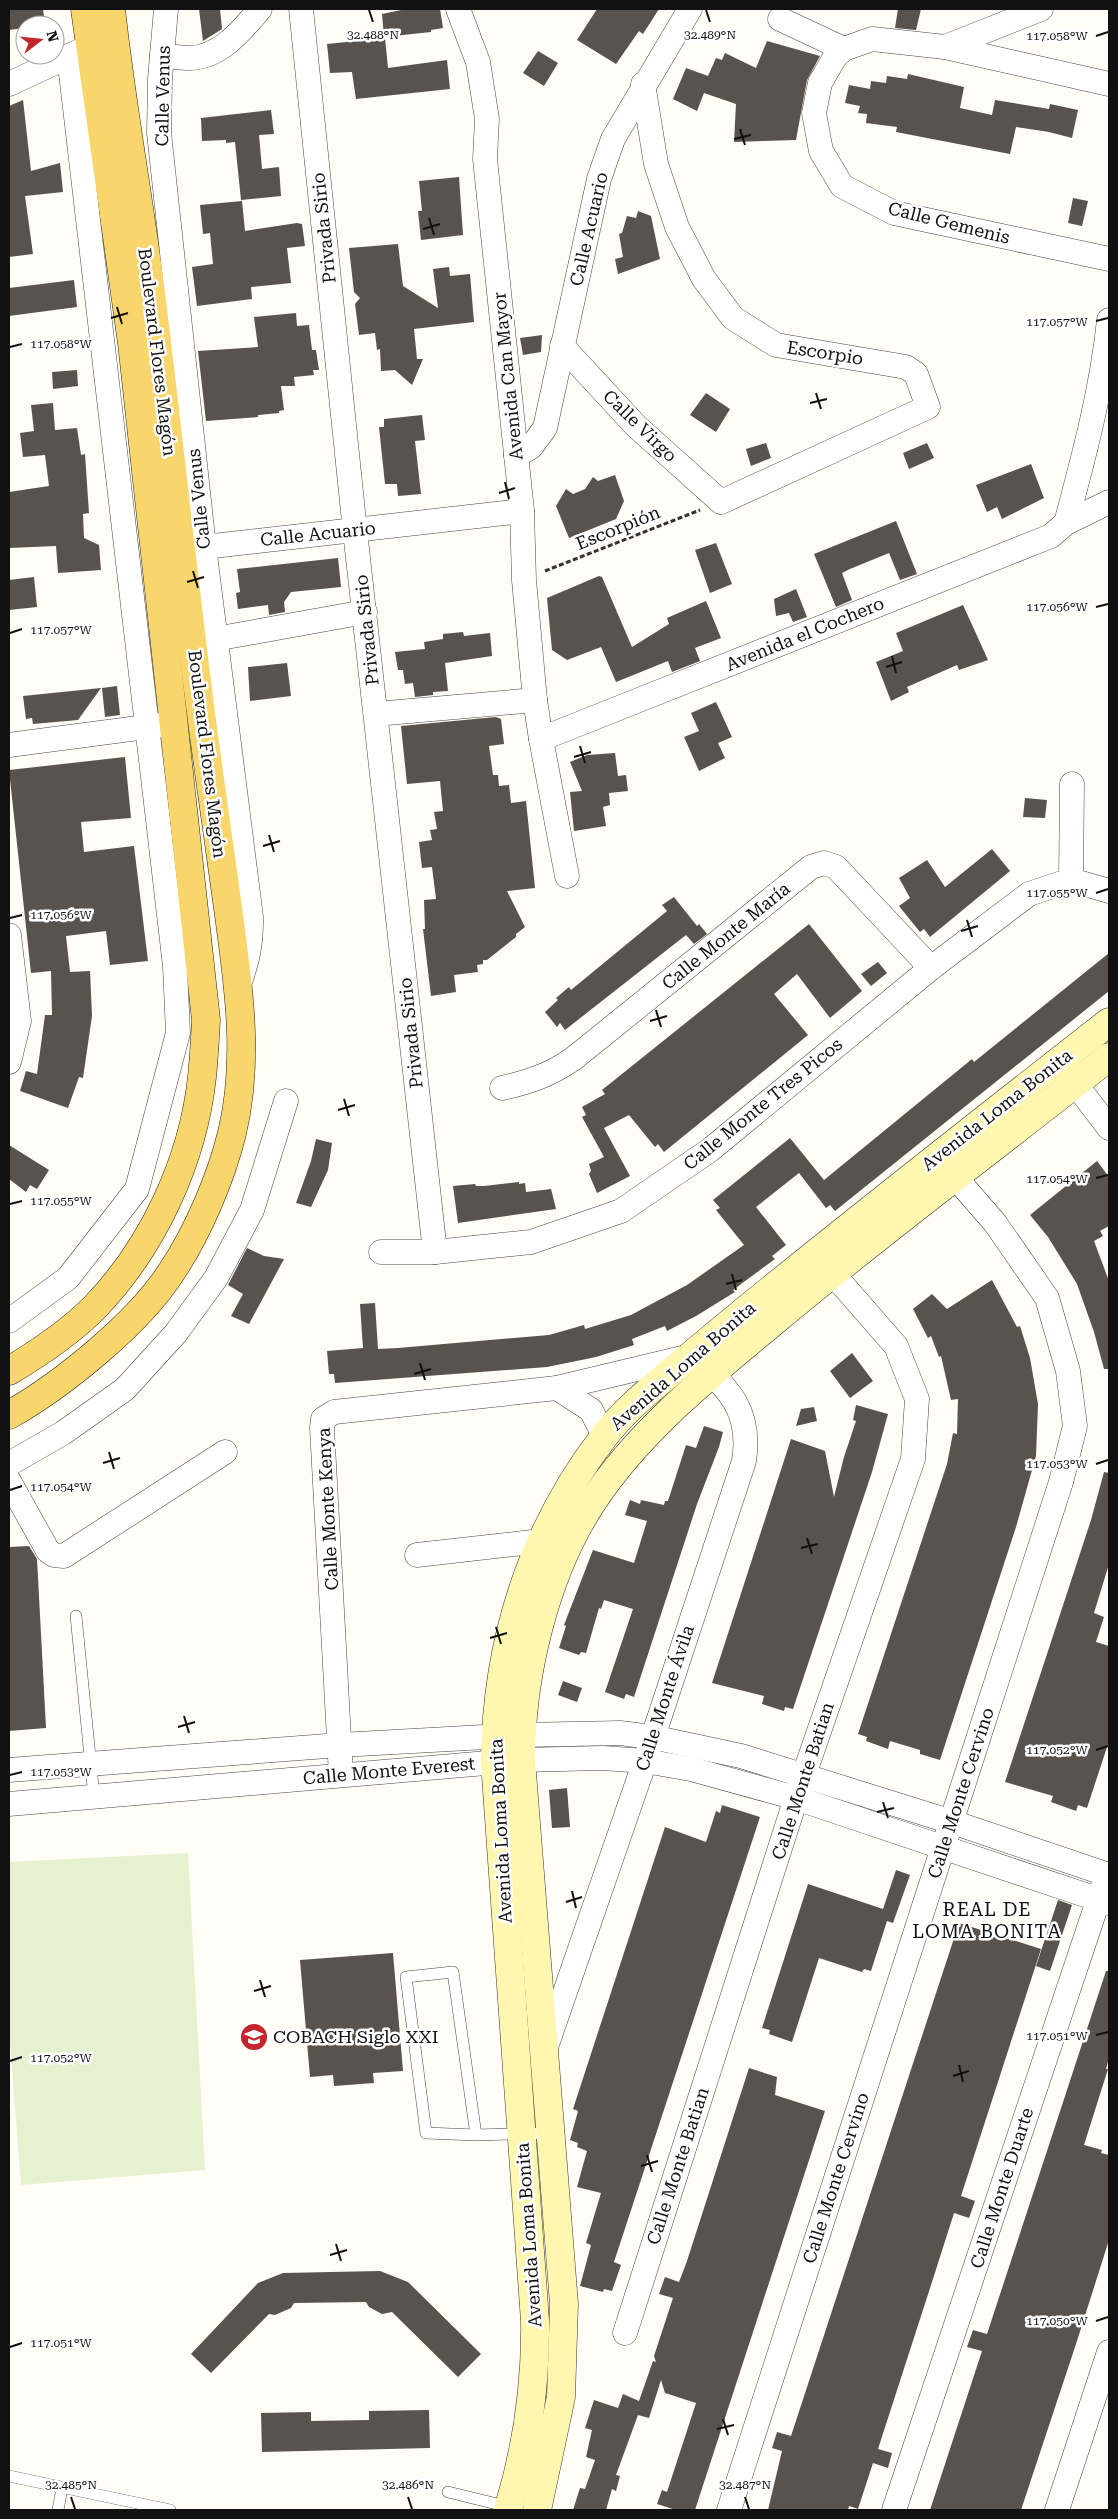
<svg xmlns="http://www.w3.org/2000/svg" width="1118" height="2519" font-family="'Roboto Serif',serif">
	<rect width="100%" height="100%" fill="#fffdf5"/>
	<polygon fill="#e6f2cf" points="188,1853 205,2170 21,2185 9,2030 9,1862"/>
	<g fill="#5a524d">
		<polygon points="9,9 43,9 45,25 25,25 25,28 9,30"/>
		<polygon points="199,9 220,9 222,29 203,41"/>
		<polygon points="406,9 440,9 443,28 431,30 431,32 384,37 382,14"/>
		<polygon points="597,9 659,9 643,34 639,31 616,64 577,40"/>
		<polygon points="898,9 921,9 916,30 895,28"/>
		<polygon points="385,38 388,68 447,60 450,89 356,99 352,72 330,73 327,44"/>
		<polygon points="767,41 820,56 807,80 796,140 734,142 736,104 704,93 697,111 673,99 686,68 708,76 716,58 722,60 725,53 756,68"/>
		<polygon points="538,51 558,63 544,86 523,73"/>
		<polygon points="908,74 964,87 960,108 992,115 995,100 1049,109 1050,104 1078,110 1072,138 1049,132 1016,127 1010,154 896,132 897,127 866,123 867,114 858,113 860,106 845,103 849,85 870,89 871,81 886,83 887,76 907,79"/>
		<polygon points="23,100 31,171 60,163 63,192 25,196 33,254 9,257 9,106"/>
		<polygon points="271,110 274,134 259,135 262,169 279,167 281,196 241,200 235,142 226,143 226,140 202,141 201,118"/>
		<polygon points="459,177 463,235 421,240 418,211 422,211 419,181"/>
		<polygon points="1073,198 1088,201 1082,226 1068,223"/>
		<polygon points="242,201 245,231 297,223 302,224 305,246 287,248 291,283 251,287 252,299 197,306 192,267 213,264 210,233 203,234 200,205"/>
		<polygon points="638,211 651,216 660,259 618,274 615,259 623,257 619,234 622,233 627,216 636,218"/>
		<polygon points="398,244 403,286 438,308 433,269 449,267 450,276 470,274 474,322 414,329 417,359 423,359 412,385 395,370 381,371 380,349 377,350 375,333 359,335 355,304 360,298 354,292 349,248"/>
		<polygon points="74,280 77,307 9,316 9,288"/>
		<polygon points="296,313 297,326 309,325 312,350 316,350 319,370 313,370 314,375 294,377 295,386 281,386 284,410 279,411 279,413 258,415 258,417 206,421 198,351 258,347 254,317"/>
		<polygon points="542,335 541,352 523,355 520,338"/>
		<polygon points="77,370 78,386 53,389 52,372"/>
		<polygon points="706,393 730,409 716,432 690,415"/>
		<polygon points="53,403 55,430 77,428 81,455 85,454 89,513 83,514 84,538 99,545 101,570 58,573 56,546 9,548 9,492 49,486 45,455 23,457 20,433 34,431 31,405"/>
		<polygon points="422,415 425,440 415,441 421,494 398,496 397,484 385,484 379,427 384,427 384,419"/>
		<polygon points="766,443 771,458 751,466 746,449"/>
		<polygon points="927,443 934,458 909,469 903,453"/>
		<polygon points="1031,464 1044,498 1002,519 997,507 987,512 976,485"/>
		<polygon points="615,475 624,501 616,519 569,538 556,506 566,489 573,494 585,489 593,477 598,481"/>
		<polygon points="896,521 917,574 900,580 889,553 850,569 842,573 852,600 836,607 814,554"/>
		<polygon points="716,543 732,584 710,593 695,550"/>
		<polygon points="338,558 341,587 291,592 284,602 285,612 269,615 268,605 238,609 236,593 240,592 237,569"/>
		<polygon points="599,576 602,577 632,647 669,624 667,618 706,601 721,638 695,648 700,661 672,672 668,661 616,682 601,647 567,660 552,650 547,598"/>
		<polygon points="34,577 37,607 9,610 9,580"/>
		<polygon points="796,589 807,617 793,622 789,613 776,616 774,599"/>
		<polygon points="963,605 988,660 959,670 957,665 907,687 909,692 891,701 876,662 903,651 896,633"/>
		<polygon points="463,632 464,636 490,633 492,656 445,663 448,691 433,692 433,695 415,697 413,683 405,684 403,670 398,670 395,652 425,649 424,642 443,639 443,634"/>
		<polygon points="287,663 291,696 250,701 248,667"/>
		<polygon points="117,686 120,715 105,717 102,688"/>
		<polygon points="101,688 78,720 33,724 32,718 26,719 23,696"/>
		<polygon points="716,702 732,737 718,743 725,758 699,771 684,737 699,731 691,713"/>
		<polygon points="496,717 501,719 504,744 489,746 493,775 498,775 499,786 509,785 511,803 526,801 535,888 507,891 525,927 516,934 516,937 487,960 483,960 483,964 477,965 478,972 454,975 456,992 431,996 423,929 425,929 424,900 436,899 432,867 422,868 419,842 432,840 430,830 437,829 434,812 443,811 440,781 407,784 401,726"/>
		<polygon points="615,753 618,776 626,775 628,791 609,793 610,805 603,807 606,826 574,831 570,792 582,791 570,762 587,755"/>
		<polygon points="125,757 131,818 81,822 84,852 134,846 148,961 110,965 106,931 66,936 70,972 90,971 92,1016 83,1078 79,1077 68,1108 65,1107 20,1091 26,1071 37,1074 45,1015 52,1015 51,971 31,973 9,770"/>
		<polygon points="1025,798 1047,800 1045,818 1023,817"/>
		<polygon points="992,849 1010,871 930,937 924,929 920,932 899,906 910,898 899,878 927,860 945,887"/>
		<polygon points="674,897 697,926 699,924 707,934 694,944 686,935 565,1030 560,1023 557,1027 545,1012 558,1000 556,998 569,987 571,990 667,911 662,905"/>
		<polygon points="809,924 862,991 830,1018 797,974 774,994 808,1035 664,1152 658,1144 655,1147 629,1115 604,1128 630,1176 597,1193 589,1174 591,1171 589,1164 604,1157 582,1117 586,1115 582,1107 605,1094 602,1090"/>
		<polygon points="1109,953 1109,991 835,1211 830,1205 826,1208 799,1173 756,1207 786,1245 772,1256 775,1259 733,1290 735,1292 696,1316 667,1331 665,1326 632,1339 634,1345 596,1357 547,1367 335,1383 334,1374 329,1374 327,1351 363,1348 360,1304 375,1303 378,1349 398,1348 549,1335 584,1325 585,1329 631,1315 687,1285 744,1245 716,1210 720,1208 713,1200 790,1138 824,1180 972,1059 974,1062"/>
		<polygon points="878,962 887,973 871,986 861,974"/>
		<polygon points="316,1139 332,1143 328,1170 311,1207 296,1203 311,1161"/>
		<polygon points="9,1145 49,1170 37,1189 30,1185 26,1192 9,1179"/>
		<polygon points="1097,1161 1109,1177 1109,1226 1100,1231 1103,1236 1094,1241 1109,1281 1109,1369 1104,1369 1094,1332 1077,1284 1048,1237 1030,1215"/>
		<polygon points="519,1182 519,1184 525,1183 526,1192 551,1189 556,1209 458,1223 453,1186 475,1184 476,1186 484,1186"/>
		<polygon points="247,1248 264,1256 284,1259 249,1324 231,1316 243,1294 228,1285"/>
		<polygon points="992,1280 1017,1327 1020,1326 1030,1358 1038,1404 1036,1456 1016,1527 940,1760 920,1754 920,1750 890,1741 888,1749 866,1741 867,1737 858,1734 947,1464 953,1433 957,1434 958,1399 951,1400 941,1356 939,1357 931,1336 928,1338 913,1309 932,1294 947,1309"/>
		<polygon points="852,1353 873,1381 850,1398 830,1371"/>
		<polygon points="856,1405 888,1414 872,1472 793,1709 785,1707 784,1711 762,1704 764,1696 712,1683 791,1439 825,1451 834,1497 844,1457 856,1421 853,1420"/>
		<polygon points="814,1407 817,1421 796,1426 801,1409"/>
		<polygon points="704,1426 723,1432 719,1447 697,1504 634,1697 626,1694 624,1699 605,1692 633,1609 604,1600 601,1609 599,1608 586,1653 581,1652 579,1655 559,1648 566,1626 564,1625 593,1550 634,1563 647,1521 625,1515 630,1500 640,1504 641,1500 664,1505 665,1501 668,1501 686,1445 696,1448"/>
		<polygon points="1104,1472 1109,1473 1109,1564 1094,1613 1104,1617 1096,1642 1109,1646 1109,1741 1087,1808 1078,1805 1076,1811 1051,1802 1053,1796 1005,1782 1091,1520"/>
		<polygon points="29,1546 37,1559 46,1728 9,1731 9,1547"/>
		<polygon points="563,1681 582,1688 577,1702 558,1695"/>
		<polygon points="567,1788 570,1827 552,1828 549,1790"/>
		<polygon points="722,1805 760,1817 614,2262 621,2265 612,2291 604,2289 603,2292 580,2286 591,2245 586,2243 601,2193 577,2187 587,2151 577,2147 578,2143 570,2140 578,2111 573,2109 665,1827 706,1842 716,1811 720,1813"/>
		<polygon points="896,1870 910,1875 893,1923 887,1921 871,1971 864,1969 862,1972 819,1958 792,2042 769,2034 770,2030 762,2028 808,1884 883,1909"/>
		<polygon points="1058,1900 1072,1905 1050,1971 1036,1966"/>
		<polygon points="959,1923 1041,1949 961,2196 975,2201 969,2218 954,2213 932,2282 878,2449 892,2453 888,2468 873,2463 858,2509 849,2506 848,2510 768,2510 782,2451 772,2448 777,2432 791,2436"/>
		<polygon points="393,1953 403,2071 373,2073 374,2083 334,2086 333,2075 310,2077 300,1960"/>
		<polygon points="1106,1971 1109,1971 1109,2058 1106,2069 1108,2069 1084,2145 1102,2150 1101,2153 1109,2155 1109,2240 1076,2344 1021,2510 930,2510 982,2351 967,2347 973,2330 987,2334"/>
		<polygon points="749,2068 777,2077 775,2095 825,2111 695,2510 676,2510 657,2504 662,2490 667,2492 696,2403 665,2393 661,2380 649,2418 638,2415 616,2475 620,2476 616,2491 612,2489 606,2510 573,2510 580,2488 585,2489 595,2460 586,2457 592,2430 585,2428 594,2400 618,2408 623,2394 639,2401 653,2361 656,2362 654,2356 673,2298 659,2294 665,2277 679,2282 687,2261"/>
		<polygon points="380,2271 408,2282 481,2354 458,2377 392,2312 382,2314 369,2307 366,2302 294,2303 291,2308 275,2315 269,2314 211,2373 191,2354 258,2283 283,2273"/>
		<polygon points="429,2410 430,2448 262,2452 261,2413 311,2412 311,2421 369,2420 369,2411"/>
	</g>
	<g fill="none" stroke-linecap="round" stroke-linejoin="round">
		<defs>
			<g id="service">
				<polyline points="76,1616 94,1797"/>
				<polyline points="476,2135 453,1972 406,1977 426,2133 476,2135 551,2133"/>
				<polyline points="9,2476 170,2510"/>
				<polyline points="448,2492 509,2507"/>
				<polyline points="58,2510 62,2488"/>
			</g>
			<g id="minor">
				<path d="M166 9 160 79 159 133 204 547 251 917C252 943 247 963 238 987"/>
				<polyline points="301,9 355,531 435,1252"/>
				<polyline points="458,9 478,62 487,119 485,159 522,511 524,580 535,700 541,739 567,876"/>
				<polyline points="780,19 844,49"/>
				<polyline points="945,47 1041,9"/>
				<path d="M162 56C171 56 181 58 190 58 221 57 242 30 260 9"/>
				<polyline points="9,84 82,50"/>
				<polyline points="1109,84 945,47 872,39 844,49 835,57 820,83 814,113 821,151 842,186 894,213 1109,259"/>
				<polyline points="562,346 636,426 721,502 928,407 916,374 906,367 776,345 733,318 704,279 677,227 656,164 643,84"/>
				<polyline points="516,456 531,447 545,428 599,179 613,139 690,9"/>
				<polyline points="1066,523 1109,502"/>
				<polyline points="204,547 522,511"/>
				<polyline points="215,639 365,612"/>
				<polyline points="376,714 535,700"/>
				<path d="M541 739 1051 536 1066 523C1084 456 1102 389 1109 320"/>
				<polyline points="9,745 161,725"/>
				<polyline points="1071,880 1072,784"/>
				<polyline points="9,935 19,1021 9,1062"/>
				<polyline points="1065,1070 1109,1128"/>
				<path d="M502 1088C529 1082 550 1075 573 1059L811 867 824 863 836 867 931 968"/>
				<polyline points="381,1252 435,1252 531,1242 621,1211 710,1150 931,968 1029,894 1071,880 1109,891"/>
				<polyline points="9,1321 68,1278 137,1189 178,1033 175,966 69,56"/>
				<polyline points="557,1388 591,1410 604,1436"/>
				<polyline points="9,1464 63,1433 125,1389 176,1333 216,1278 252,1210 286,1101"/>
				<polyline points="9,1481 48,1551 54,1555 64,1556 225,1452"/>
				<polyline points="417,1555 541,1541"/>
				<polyline points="9,1770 340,1745 521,1735 620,1733 652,1737 741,1756 952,1822 1109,1875"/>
				<path d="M341 1775 322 1428 323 1419 334 1412 557 1388 691 1356C728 1387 752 1410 744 1461L645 1761 545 2050"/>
				<polyline points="9,1804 521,1760 603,1758 645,1761 691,1769 796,1798 1109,1903"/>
				<polyline points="625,2333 796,1798 913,1459 917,1399 896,1346 820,1259"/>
				<polyline points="729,2510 1061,1482 1075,1426 1068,1371 1047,1298 995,1223 943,1163"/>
				<polyline points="894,2510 1103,1886"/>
				<polyline points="1057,2510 1109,2352"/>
			</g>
			<g id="secondary">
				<path d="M508 2510C527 2448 536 2385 535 2321L495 1762C496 1644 531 1532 603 1438 623 1411 651 1389 676 1368 707 1342 738 1316 769 1291 882 1200 995 1111 1109 1022"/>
				<path d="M537 2510 561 2397 564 2304 521 1760C521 1675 545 1575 591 1504 639 1430 711 1374 778 1318 886 1228 999 1144 1109 1057"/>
			</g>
			<g id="primary">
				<path d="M9 1371C39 1353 69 1333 94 1308 153 1247 193 1161 202 1077 204 1058 205 1039 206 1020L132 343 85 9"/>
				<path d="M9 1415C62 1385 139 1323 172 1271 198 1232 221 1178 232 1133 250 1059 238 982 228 908 220 850 212 793 204 736 184 586 169 435 150 286 138 193 121 101 111 9"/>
			</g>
		</defs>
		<use href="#service" stroke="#444" stroke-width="12"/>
		<use href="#minor" stroke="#444" stroke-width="25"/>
		<use href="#secondary" stroke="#333" stroke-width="29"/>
		<use href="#primary" stroke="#222" stroke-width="29"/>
		<polyline stroke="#333" stroke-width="3" stroke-dasharray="5 2.5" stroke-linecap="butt" points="545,571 700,510"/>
		<use href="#service" stroke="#fff" stroke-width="11"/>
		<use href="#minor" stroke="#fff" stroke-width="24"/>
		<use href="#secondary" stroke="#fff6b0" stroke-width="28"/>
		<use href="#primary" stroke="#f9d66b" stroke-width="28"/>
	</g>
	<path fill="none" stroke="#111" stroke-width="2" d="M369 10 373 22M706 10 710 22M1096 36 1108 32M740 129 745 145M734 139 751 135M429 218 434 235M423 229 440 224M117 307 122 324M111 318 128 313M1096 321 1108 318M10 347 22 344M816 393 821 409M810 403 827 399M505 482 509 499M499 493 515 488M193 571 198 588M187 582 204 577M1096 607 1108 604M10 633 22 629M892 656 896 673M886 667 902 662M580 746 585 763M574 757 591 752M269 835 274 852M263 846 280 841M1096 893 1108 889M10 918 22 915M967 920 972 937M961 931 978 926M656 1010 661 1027M650 1021 667 1016M344 1099 349 1116M338 1110 355 1105M1096 1178 1108 1175M10 1204 22 1201M732 1274 736 1290M726 1284 742 1280M420 1363 425 1380M414 1374 431 1369M109 1452 114 1469M103 1463 120 1458M1096 1464 1108 1460M10 1490 22 1486M807 1538 812 1554M801 1548 818 1544M496 1627 501 1644M490 1638 507 1633M184 1716 189 1733M178 1727 195 1722M1096 1750 1108 1746M10 1775 22 1772M883 1802 888 1818M877 1812 894 1808M572 1891 576 1908M566 1902 582 1897M260 1980 265 1997M254 1991 271 1986M1096 2035 1108 2032M10 2061 22 2057M959 2065 963 2082M953 2076 969 2071M647 2155 652 2172M641 2166 658 2161M336 2244 341 2261M330 2255 347 2250M1096 2321 1108 2317M10 2347 22 2343M723 2419 728 2435M717 2429 734 2425M71 2497 75 2509M408 2497 412 2509M745 2497 749 2509"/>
	<defs>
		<symbol id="school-disc" viewBox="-11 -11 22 22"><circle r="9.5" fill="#c4262e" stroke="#fff"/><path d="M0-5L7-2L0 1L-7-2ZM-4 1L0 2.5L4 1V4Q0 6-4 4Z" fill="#fff"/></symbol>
	</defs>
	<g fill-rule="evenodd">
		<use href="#school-disc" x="238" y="2021" width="32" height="32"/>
	</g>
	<g text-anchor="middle" stroke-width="5" stroke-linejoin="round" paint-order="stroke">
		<g font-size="18" fill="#111" stroke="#fff">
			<text transform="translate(163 96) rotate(-89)" y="6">Calle Venus</text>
			<text transform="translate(949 223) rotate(14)" y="6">Calle Gemenis</text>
			<text transform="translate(324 228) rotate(-96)" y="6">Privada Sirio</text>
			<text transform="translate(589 229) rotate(-77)" y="6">Calle Acuario</text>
			<text transform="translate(157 352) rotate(83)" y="6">Boulevard Flores Magón</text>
			<text transform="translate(825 353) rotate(9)" y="6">Escorpio</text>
			<text transform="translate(508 376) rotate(-96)" y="6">Avenida Can Mayor</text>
			<text transform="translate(640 426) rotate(44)" y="6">Calle Virgo</text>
			<text transform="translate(199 499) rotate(-96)" y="6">Calle Venus</text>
			<text transform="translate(618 528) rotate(-22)" y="6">Escorpión</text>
			<text transform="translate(318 534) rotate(-6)" y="6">Calle Acuario</text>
			<text transform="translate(367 630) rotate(-96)" y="6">Privada Sirio</text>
			<text transform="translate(805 634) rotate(-22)" y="6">Avenida el Cochero</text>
			<text transform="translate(207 754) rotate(83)" y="6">Boulevard Flores Magón</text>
			<text transform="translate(726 936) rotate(-39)" y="6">Calle Monte María</text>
			<text transform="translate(411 1033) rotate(-96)" y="6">Privada Sirio</text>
			<text transform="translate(763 1104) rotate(-39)" y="6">Calle Monte Tres Picos</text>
			<text transform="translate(997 1110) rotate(-38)" y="6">Avenida Loma Bonita</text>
			<text transform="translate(683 1366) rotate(-41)" y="6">Avenida Loma Bonita</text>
			<text transform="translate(328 1509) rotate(-93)" y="6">Calle Monte Kenya</text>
			<text transform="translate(665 1698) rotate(-72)" y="6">Calle Monte Ávila</text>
			<text transform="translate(389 1771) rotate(-5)" y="6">Calle Monte Everest</text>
			<text transform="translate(803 1781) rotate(-72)" y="6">Calle Monte Batian</text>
			<text transform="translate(961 1793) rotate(-72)" y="6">Calle Monte Cervino</text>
			<text transform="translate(501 1831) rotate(-93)" y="6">Avenida Loma Bonita</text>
			<text transform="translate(678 2166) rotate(-72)" y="6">Calle Monte Batian</text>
			<text transform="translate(836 2178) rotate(-72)" y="6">Calle Monte Cervino</text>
			<text transform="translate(1002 2188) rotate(-72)" y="6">Calle Monte Duarte</text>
			<text transform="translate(529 2235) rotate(-94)" y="6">Avenida Loma Bonita</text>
		</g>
		<g font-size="18" fill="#111" stroke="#fff" text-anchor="start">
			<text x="273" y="2043">COBACH Siglo XXI</text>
		</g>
		<g font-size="19" letter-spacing="1" fill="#111" stroke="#fff">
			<text x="987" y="1916">REAL DE<tspan x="987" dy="22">LOMA BONITA</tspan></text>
		</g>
	</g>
	<g font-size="12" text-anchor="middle" fill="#111" stroke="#fff" stroke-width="5" stroke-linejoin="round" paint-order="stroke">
		<text x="373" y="39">32.488°N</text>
		<text x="710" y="39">32.489°N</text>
		<text x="1057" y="40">117.058°W</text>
		<text x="1057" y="326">117.057°W</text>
		<text x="61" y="348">117.058°W</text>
		<text x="1057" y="611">117.056°W</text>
		<text x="61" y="634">117.057°W</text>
		<text x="1057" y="897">117.055°W</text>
		<text x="61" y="919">117.056°W</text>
		<text x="1057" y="1183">117.054°W</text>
		<text x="61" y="1205">117.055°W</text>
		<text x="1057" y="1468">117.053°W</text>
		<text x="61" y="1491">117.054°W</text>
		<text x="1057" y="1754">117.052°W</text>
		<text x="61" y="1776">117.053°W</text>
		<text x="1057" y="2040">117.051°W</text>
		<text x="61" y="2062">117.052°W</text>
		<text x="1057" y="2325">117.050°W</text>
		<text x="61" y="2347">117.051°W</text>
		<text x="71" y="2489">32.485°N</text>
		<text x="408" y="2489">32.486°N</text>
		<text x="745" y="2489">32.487°N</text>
	</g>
	<rect width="1118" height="2519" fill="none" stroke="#111111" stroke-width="20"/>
	<g transform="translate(40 40) rotate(74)"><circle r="24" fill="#ffffff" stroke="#a0a0a0"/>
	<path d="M0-4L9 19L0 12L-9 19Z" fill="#c4262e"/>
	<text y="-8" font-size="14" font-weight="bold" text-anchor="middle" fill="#111111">N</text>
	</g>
</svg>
